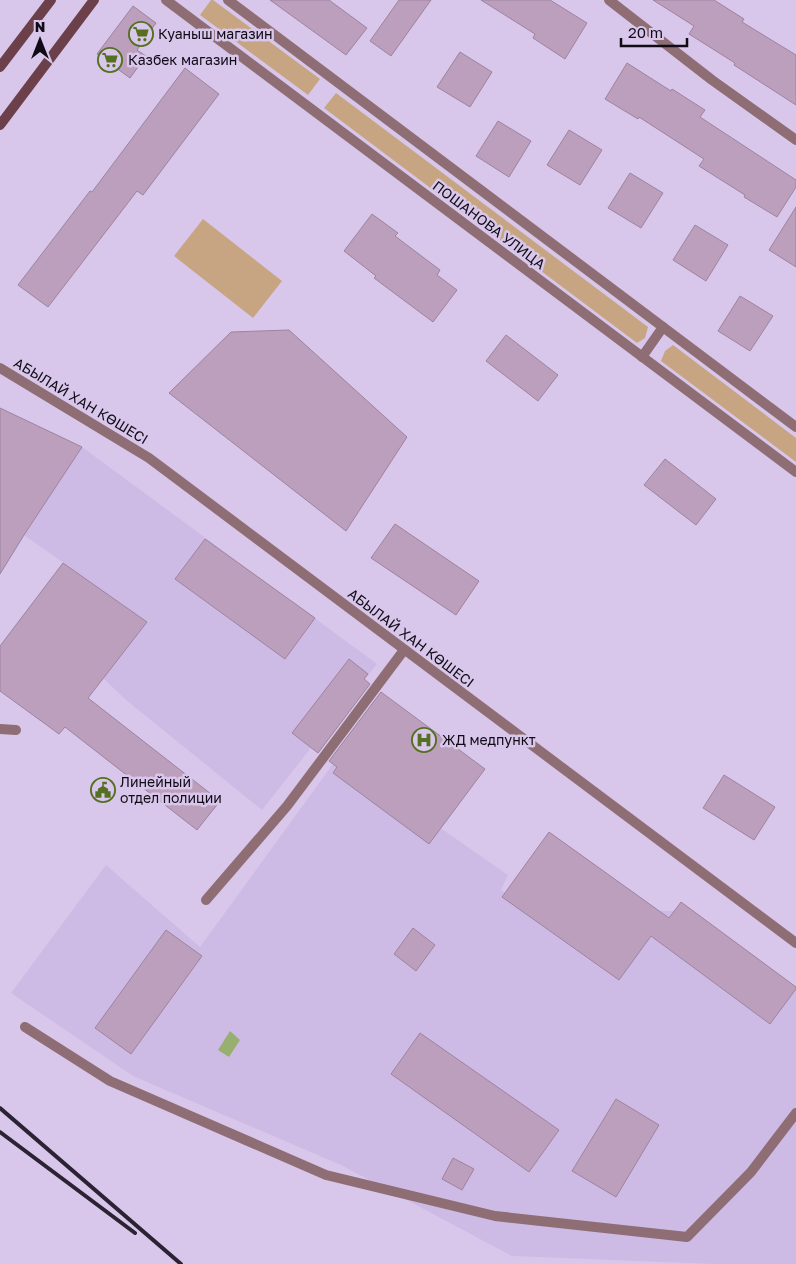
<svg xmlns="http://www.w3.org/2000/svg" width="796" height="1264" font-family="'Golos Text',sans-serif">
	<rect width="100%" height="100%" fill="#d8c7eb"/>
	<g fill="#cebbe5">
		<polygon points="82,447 377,664 262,810 126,700 103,678 147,622 24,535"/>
		<polygon points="338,757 508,875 501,890 616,969 655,911 690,911 796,990 796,1264 714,1264 512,1256 341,1165 133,1076 11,993 106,865 200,947"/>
	</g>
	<g fill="#c7a583">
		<polygon points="211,0 213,0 320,79 308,95 200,15"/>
		<polygon points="336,93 648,327 645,338 637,343 324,108"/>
		<polygon points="203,219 282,281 253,318 174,256"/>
		<polygon points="673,345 796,438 796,462 661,361 665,351"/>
	</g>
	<polygon fill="#97b06f" points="230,1031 240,1040 229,1057 218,1050"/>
	<g fill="#bc9fbc" stroke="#9e839f">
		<polygon points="270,0 329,0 367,28 346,55"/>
		<polygon points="399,0 431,0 391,56 370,41"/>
		<polygon points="481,0 550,0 587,23 565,59 533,38 535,34"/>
		<polygon points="653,0 714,0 744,19 742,22 796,55 796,105 734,65 735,63 689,34 694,26"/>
		<polygon points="133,6 156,23 137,50 146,56 130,78 97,54"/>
		<polygon points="460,52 492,72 470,107 437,87"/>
		<polygon points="627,63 671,91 672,89 705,110 700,117 796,180 796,187 777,217 744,197 745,195 699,166 704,159 639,117 638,119 605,99"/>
		<polygon points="185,68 219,94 143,195 137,191 48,307 18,285 90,191 92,192"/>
		<polygon points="498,121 531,141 509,177 476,156"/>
		<polygon points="569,130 602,150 580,185 547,165"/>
		<polygon points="630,173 663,193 641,228 608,208"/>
		<polygon points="796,207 796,267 769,250"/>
		<polygon points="372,214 398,233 395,236 440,270 437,275 457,290 433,322 374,278 376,276 344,251"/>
		<polygon points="695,225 728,245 706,281 673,260"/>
		<polygon points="740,296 773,316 750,351 718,331"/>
		<polygon points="289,330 407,437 346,531 169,393 231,332"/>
		<polygon points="506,335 558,375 538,401 486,361"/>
		<polygon points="0,408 82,447 24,535 0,574"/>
		<polygon points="665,459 716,499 696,525 644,485"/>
		<polygon points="395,524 479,581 456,615 371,558"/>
		<polygon points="205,539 315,618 285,659 175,579"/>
		<polygon points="63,563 147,622 88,698 220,801 197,830 65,727 59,734 0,691 0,646"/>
		<polygon points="349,659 368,674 364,679 370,684 318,753 292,733"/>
		<polygon points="381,692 485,769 429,844 333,773 337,767 329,761"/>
		<polygon points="724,775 775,807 754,840 703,808"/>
		<polygon points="549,832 669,918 681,902 796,987 796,989 770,1024 651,936 619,980 502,897"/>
		<polygon points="413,928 435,945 416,971 394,954"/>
		<polygon points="166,930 202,956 131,1054 95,1028"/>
		<polygon points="420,1033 559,1130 529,1172 391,1074"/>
		<polygon points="616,1099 659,1125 616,1197 572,1171"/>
		<polygon points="453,1158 474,1169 462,1190 442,1179"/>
	</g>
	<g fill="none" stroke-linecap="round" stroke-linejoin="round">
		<g stroke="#8e6e74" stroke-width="10">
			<polyline points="642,357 663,327"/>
			<polyline points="25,1027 110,1081 326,1175 495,1216 687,1237 751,1172 796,1113"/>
		</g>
		<g stroke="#8e6e74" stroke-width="10">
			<polyline points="166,0 796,472"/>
			<polyline points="228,0 796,427"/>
			<polyline points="609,0 712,80 796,140"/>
			<polyline points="0,368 149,458 796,943"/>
			<polyline points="0,729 16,730"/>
			<polyline points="206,900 287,806 404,650"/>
		</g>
		<g stroke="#6c404a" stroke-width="10">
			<polyline points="0,67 51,0"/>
			<polyline points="0,125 94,0"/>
		</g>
		<g stroke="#2b2333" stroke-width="4">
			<polyline points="0,1108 181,1264"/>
			<polyline points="0,1132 135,1233"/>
		</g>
	</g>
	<defs>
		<symbol id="supermarket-ring" viewBox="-11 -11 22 22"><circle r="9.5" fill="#d8c7eb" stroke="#567022" stroke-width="1.5"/><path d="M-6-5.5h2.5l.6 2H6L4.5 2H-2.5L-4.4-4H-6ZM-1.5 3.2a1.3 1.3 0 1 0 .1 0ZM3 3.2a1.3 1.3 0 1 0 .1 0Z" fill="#567022"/></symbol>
		<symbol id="hospital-ring" viewBox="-11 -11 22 22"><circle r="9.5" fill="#d8c7eb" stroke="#567022" stroke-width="1.5"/><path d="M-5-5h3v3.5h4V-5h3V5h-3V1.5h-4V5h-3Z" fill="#567022"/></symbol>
		<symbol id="civic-ring" viewBox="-11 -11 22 22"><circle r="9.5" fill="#d8c7eb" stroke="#567022" stroke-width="1.5"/><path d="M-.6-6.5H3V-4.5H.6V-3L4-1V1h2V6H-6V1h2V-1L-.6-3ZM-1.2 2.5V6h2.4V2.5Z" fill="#567022"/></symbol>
	</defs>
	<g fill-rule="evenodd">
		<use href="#supermarket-ring" x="127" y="20" width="28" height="28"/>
		<use href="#supermarket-ring" x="96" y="46" width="28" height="28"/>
		<use href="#hospital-ring" x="410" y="726" width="28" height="28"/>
		<use href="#civic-ring" x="89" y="776" width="28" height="28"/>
	</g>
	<g text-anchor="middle" stroke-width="5" stroke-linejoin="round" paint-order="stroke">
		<g font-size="14" fill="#110b17" stroke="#d8c7eb" text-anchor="start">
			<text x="158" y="39">Куаныш магазин</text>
			<text x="128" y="65">Казбек магазин</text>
			<text x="442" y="745">ЖД медпункт</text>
			<text x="120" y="787">Линейный<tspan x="120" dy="16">отдел полиции</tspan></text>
		</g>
		<g font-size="14" fill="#110b17" stroke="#d8c7eb">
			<text transform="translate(489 225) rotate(37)" y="5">ПОШАНОВА УЛИЦА</text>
			<text transform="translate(81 401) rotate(31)" y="5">АБЫЛАЙ ХАН КӨШЕСІ</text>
			<text transform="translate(411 638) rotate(37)" y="5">АБЫЛАЙ ХАН КӨШЕСІ</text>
		</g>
	</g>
	<g transform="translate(40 40)" stroke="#d8c7eb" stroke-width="4" paint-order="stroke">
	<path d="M0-4L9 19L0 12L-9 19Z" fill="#110b17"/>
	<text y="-8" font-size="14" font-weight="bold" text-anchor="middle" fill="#110b17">N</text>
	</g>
	<path d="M621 38v8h66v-8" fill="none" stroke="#110b17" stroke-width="2.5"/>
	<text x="628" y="38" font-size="15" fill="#110b17" stroke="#d8c7eb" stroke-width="4" paint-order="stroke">20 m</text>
</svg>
